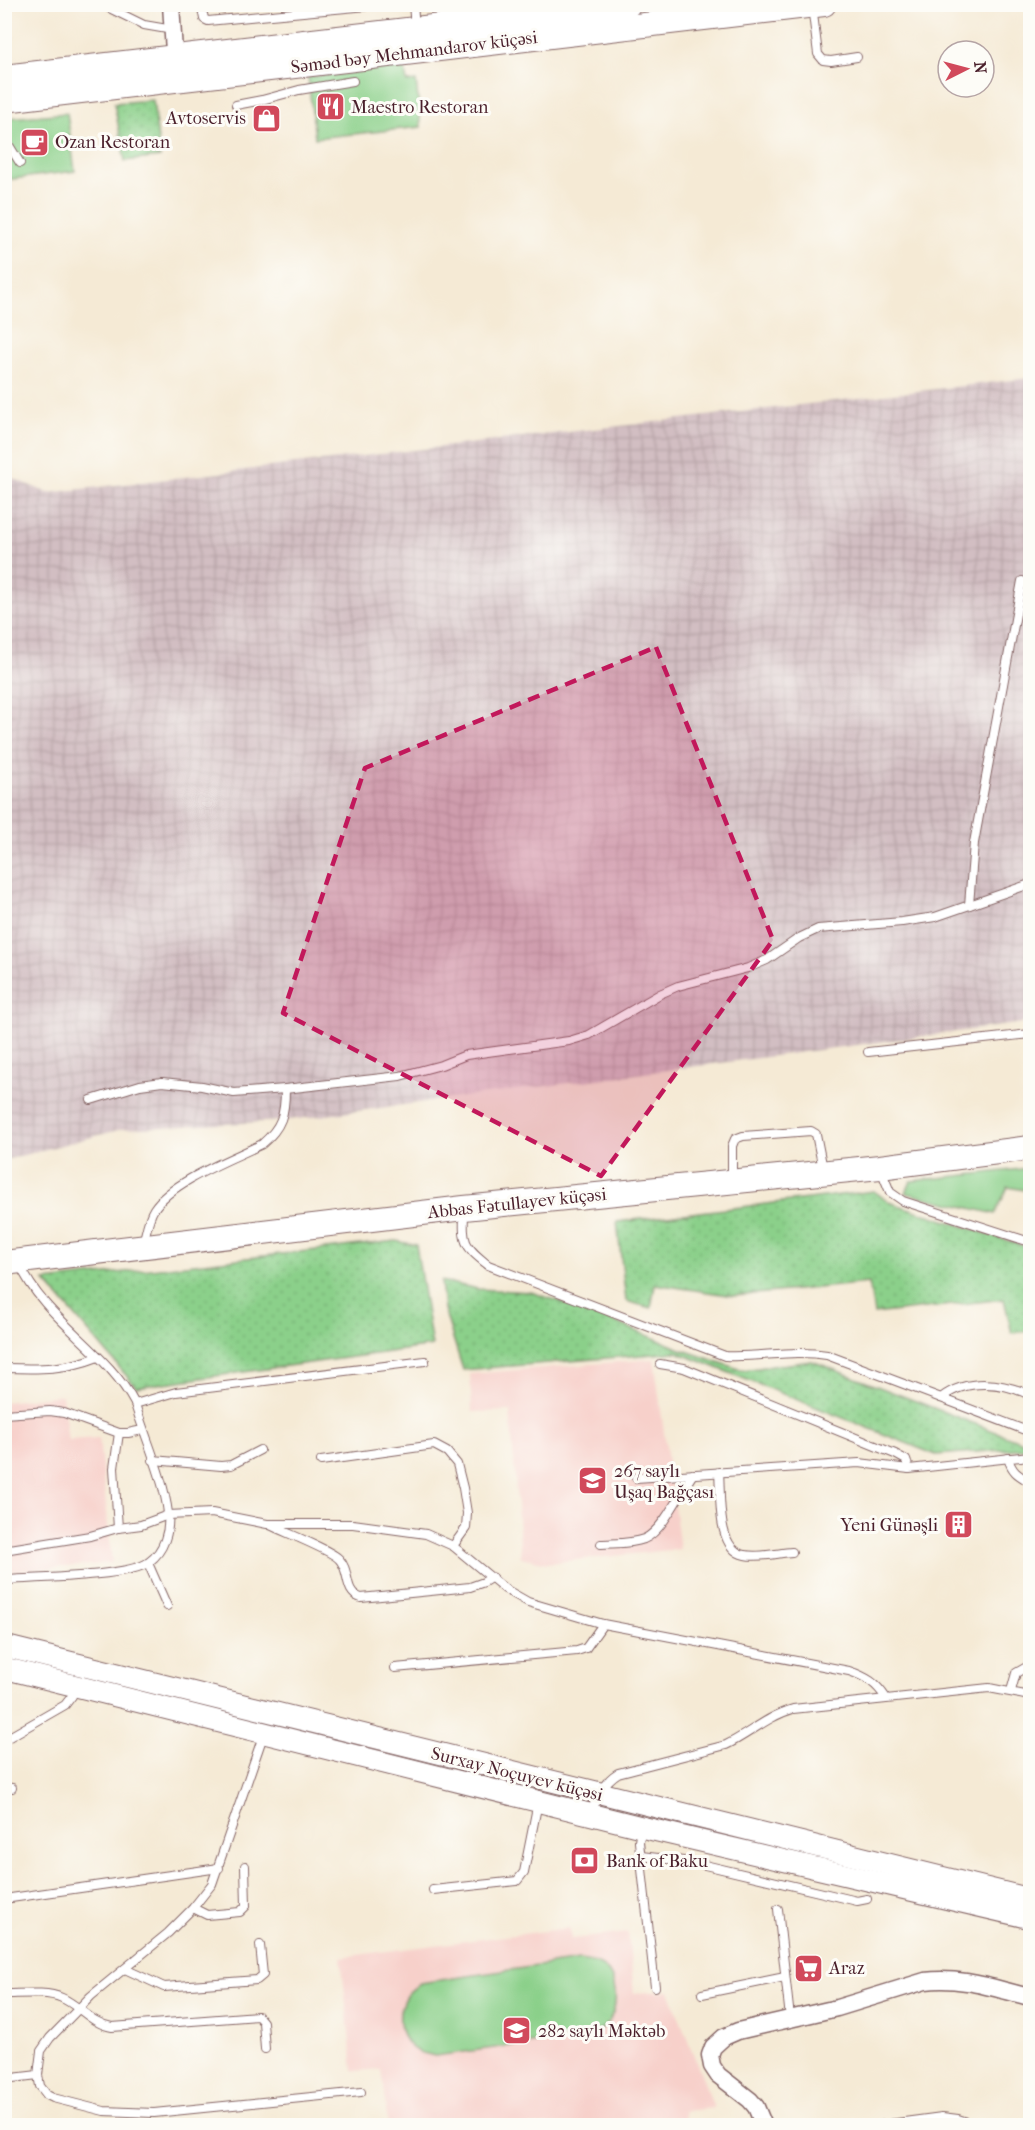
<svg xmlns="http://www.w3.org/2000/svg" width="1035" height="2130" font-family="'IM FELL French Canon',serif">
	<defs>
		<pattern id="industrial-grid" width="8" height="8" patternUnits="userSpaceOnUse" patternTransform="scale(1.5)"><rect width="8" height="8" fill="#d2bec2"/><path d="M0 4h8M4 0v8" fill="none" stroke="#b6a3a7"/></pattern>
		<pattern id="grass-dots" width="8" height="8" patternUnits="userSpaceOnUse" patternTransform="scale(1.5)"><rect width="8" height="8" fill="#8bd08a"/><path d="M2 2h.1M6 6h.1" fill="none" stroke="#79b277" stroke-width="1.8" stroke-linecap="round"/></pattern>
	</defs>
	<rect width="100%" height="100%" fill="#fdfcf7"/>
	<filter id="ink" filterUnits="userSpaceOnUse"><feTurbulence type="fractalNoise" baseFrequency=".0167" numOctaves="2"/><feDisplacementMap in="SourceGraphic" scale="12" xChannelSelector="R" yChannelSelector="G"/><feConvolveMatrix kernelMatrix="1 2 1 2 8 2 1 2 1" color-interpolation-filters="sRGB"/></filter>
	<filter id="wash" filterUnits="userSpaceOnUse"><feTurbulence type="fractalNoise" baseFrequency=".008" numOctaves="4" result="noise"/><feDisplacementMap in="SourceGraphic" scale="24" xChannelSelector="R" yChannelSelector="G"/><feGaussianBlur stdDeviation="1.35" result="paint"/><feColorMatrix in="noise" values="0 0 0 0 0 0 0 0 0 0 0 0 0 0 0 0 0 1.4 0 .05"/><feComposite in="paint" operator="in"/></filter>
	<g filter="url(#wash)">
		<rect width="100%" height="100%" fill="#f5ead5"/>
		<g fill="#f7d0ca">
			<polygon points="654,1359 680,1549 547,1563 521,1557 510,1411 472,1412 470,1374"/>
			<polygon points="62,1395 68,1440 99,1438 112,1563 5,1572 5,1402"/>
			<polygon points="569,1928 571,1939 628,1933 634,1993 669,1991 714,2108 684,2111 685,2125 388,2125 381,2069 353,2071 341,1957"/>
		</g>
		<polygon fill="url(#industrial-grid)" points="1030,378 1030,1022 282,1121 122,1129 5,1160 5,475 48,493"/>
		<g fill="url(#grass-dots)" stroke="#6a785a" stroke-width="1.5">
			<polygon points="153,100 160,157 125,161 114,103"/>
			<polygon points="874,1191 889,1202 1030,1248 1030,1331 1012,1333 1004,1299 874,1314 869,1283 734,1296 655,1284 651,1308 626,1301 617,1222"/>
			<polygon points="396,1241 416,1245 432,1346 136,1387 45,1281"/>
			<polygon points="441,1281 478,1289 531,1292 593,1313 683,1350 742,1370 812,1361 1030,1445 1030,1448 936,1455 677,1352 463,1370 444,1309"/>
		</g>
		<g fill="#8bd08a" stroke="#6a785a" stroke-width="1.5">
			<polygon points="404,66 407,82 416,81 421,127 315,138 308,77"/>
			<polygon points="67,113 75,171 5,180 5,122 8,118"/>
			<polygon points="1030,1168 1030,1191 1008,1187 995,1214 906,1193 911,1181"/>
			<path d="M579 1960C585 1961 593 1961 598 1964 618 1973 620 2006 608 2022 603 2029 596 2032 589 2035L435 2056C427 2054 418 2053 412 2048 398 2036 396 2011 406 1996 409 1991 416 1987 420 1983Z"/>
		</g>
	</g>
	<g filter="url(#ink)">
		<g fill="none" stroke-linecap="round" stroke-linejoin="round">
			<defs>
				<g id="service">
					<polyline points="101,4 144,25 173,30"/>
					<polyline points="201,4 204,19 208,21 389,4"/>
					<polyline points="413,4 415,28"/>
					<polyline points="812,6 818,54 823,60 831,61 857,57"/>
					<polyline points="236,105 262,100 299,90 353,81"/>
					<polyline points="4,137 20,163"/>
					<polyline points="969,905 974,843 1022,581"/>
					<polyline points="868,1052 1030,1034"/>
					<polyline points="91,1100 140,1085 162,1082 202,1086 234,1093 285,1089 400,1076 441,1065 466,1055 569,1041 589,1035 660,994 678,986 748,968 767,960 799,938 818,929 902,922 935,917 1030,884"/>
					<polyline points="881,1170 890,1192 903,1201 1030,1242"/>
					<polyline points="732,1180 732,1146 735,1139 743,1136 811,1131 816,1134 823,1169"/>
					<path d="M464 1211C463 1243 463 1245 488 1265L725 1356C759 1358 793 1349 827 1355L941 1398C967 1378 1002 1382 1030 1395"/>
					<path d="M143 1244C146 1233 148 1218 154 1209 172 1181 232 1159 262 1144 282 1127 285 1114 285 1089"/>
					<polyline points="660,1364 684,1368 895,1454 906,1460 909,1469"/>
					<path d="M4 1368C39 1369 65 1370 98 1357"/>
					<polyline points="941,1398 1030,1432"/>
					<polyline points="135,1404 176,1392 425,1361"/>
					<polyline points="4,1414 50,1411 64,1413 119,1433 128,1433 143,1430"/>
					<path d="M1008 1458C1012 1472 1018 1475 1030 1482"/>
					<polyline points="153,1460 221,1466 231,1465 260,1450"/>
					<polyline points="321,1461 434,1445 447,1452 457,1464 463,1488 467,1513 466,1528 453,1546"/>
					<path d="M719 1472C721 1495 716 1550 745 1555 759 1558 778 1553 792 1552"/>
					<polyline points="636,1478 859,1463 909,1469 1030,1456"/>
					<path d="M270 1525C284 1532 331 1550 339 1559 351 1571 343 1592 361 1598L470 1587 484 1582 492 1577"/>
					<polyline points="118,1528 114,1468 119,1433"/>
					<path d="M601 1544C615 1543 631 1544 644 1539 663 1531 681 1491 693 1474"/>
					<path d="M4 1550 90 1536 118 1528 141 1525 168 1515 212 1513 267 1524H353L426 1534 453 1546 505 1589 528 1602 603 1624 849 1671C867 1677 876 1683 886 1698"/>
					<polyline points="148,1563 167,1606"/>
					<path d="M4 1580C33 1578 129 1577 149 1562 164 1551 170 1531 168 1513 164 1479 145 1437 135 1404 106 1349 44 1320 19 1263"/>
					<polyline points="395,1668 577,1651 586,1648 603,1624"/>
					<polyline points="1011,1691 1016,1673 1030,1665"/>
					<polyline points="264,1733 212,1884 193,1908 168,1933 91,1996 50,2038 41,2051 38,2075 40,2086 47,2095 53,2098 104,2111 154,2113 361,2092"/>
					<polyline points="4,1740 65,1705 72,1696 75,1687"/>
					<polyline points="4,1787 12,1788"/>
					<path d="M590 1814C597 1798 603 1782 618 1773L726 1745C749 1734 768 1716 793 1709L989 1688 1030 1696"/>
					<polyline points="641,1827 639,1842 655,1987"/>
					<polyline points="641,1856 692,1862 857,1901 867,1899"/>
					<polyline points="433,1890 517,1881 524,1872 538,1802"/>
					<polyline points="4,1899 219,1868"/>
					<polyline points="193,1908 207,1915 240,1912 246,1906 245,1866"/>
					<polyline points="778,1909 790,2018"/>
					<polyline points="125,1969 164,1987 257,1980 263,1975 260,1945"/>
					<path d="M4 1994C22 1994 46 1991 62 1998 80 2006 92 2024 112 2027L258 2016 263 2022 265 2049"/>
					<polyline points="702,1994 785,1977"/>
					<polyline points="4,2079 38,2075"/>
					<polyline points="874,2126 942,2117 958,2119 979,2126"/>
				</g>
				<g id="minor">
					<polyline points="171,4 175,68"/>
					<path d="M764 2126 756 2107 750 2100 718 2075 712 2066 710 2055 713 2047 724 2037 738 2031 837 2008 925 1981C961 1976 996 1989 1030 1997"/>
				</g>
				<g id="tertiary">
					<polyline points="4,1646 1030,1899"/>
					<polyline points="4,1668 641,1827 1030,1918"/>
				</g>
				<g id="secondary">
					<polyline points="4,77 629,4"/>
					<polyline points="4,100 824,4"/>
					<polyline points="4,1263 464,1208 880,1167 1030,1148"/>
				</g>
			</defs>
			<use href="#service" stroke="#866666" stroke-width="10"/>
			<use href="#minor" stroke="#866666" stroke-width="19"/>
			<use href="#tertiary" stroke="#866666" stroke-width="23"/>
			<use href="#secondary" stroke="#866666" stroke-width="26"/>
			<use href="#service" stroke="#fff" stroke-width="8"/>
			<use href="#minor" stroke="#fff" stroke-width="16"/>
			<use href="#tertiary" stroke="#fff" stroke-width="21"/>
			<use href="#secondary" stroke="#fff" stroke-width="24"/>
		</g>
	</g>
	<path fill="#c2185b" fill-opacity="0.2" stroke="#c2185b" stroke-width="4.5" stroke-dasharray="12 8" stroke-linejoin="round" d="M656 647 773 940 601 1176 283 1013 365 768Z"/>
	<defs>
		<symbol id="restaurant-square" viewBox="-11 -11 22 22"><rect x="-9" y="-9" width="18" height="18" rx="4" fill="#d1495b" stroke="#fdfcf7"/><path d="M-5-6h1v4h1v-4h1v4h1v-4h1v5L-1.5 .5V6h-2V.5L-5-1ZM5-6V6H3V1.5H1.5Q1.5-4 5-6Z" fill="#fff"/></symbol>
		<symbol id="shop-square" viewBox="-11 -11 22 22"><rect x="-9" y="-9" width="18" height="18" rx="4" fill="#d1495b" stroke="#fdfcf7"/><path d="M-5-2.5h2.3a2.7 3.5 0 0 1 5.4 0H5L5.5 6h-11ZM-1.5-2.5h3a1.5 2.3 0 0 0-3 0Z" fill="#fff"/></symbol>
		<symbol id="cafe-square" viewBox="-11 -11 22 22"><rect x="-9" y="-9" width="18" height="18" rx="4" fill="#d1495b" stroke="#fdfcf7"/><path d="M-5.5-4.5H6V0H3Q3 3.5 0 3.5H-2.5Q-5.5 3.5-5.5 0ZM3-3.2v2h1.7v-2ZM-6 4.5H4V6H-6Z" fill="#fff"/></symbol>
		<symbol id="school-square" viewBox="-11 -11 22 22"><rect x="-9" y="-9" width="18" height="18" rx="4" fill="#d1495b" stroke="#fdfcf7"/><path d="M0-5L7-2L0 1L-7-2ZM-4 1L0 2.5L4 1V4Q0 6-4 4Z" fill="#fff"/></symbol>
		<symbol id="building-square" viewBox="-11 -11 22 22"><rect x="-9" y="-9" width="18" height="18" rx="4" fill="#d1495b" stroke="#fdfcf7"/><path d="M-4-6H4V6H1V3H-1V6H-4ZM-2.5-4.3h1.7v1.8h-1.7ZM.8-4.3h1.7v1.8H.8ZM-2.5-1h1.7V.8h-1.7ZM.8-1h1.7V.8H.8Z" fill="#fff"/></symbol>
		<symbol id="bank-square" viewBox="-11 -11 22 22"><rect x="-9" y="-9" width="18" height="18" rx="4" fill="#d1495b" stroke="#fdfcf7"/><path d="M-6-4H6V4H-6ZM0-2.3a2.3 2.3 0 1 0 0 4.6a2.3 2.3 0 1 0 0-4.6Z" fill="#fff"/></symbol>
		<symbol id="supermarket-square" viewBox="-11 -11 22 22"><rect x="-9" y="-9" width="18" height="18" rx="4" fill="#d1495b" stroke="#fdfcf7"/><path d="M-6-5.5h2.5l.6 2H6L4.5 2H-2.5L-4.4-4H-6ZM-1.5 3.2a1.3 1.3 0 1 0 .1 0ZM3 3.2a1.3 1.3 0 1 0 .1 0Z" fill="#fff"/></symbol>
	</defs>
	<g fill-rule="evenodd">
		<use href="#restaurant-square" x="314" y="90" width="33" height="33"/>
		<use href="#shop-square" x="250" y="102" width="33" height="33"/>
		<use href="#cafe-square" x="18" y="126" width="33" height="33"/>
		<use href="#school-square" x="576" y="1464" width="33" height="33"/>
		<use href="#building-square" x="942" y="1508" width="33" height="33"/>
		<use href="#bank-square" x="568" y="1844" width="33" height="33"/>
		<use href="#supermarket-square" x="792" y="1952" width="33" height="33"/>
		<use href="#school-square" x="500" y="2014" width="33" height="33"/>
	</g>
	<g text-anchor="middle" stroke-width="6" stroke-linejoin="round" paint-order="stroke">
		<g font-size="18" fill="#4a1f2b" stroke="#fdfcf7">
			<text transform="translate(414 52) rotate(-7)" y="6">Səməd bəy Mehmandarov küçəsi</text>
			<text transform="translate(517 1203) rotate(-6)" y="6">Abbas Fətullayev küçəsi</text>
			<text transform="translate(517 1774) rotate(14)" y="6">Surxay Noçuyev küçəsi</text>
		</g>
		<g font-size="18" fill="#4a1f2b" stroke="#fdfcf7" text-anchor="start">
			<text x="351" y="113">Maestro Restoran</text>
			<text x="246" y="124" text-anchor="end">Avtoservis</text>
			<text x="55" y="148">Ozan Restoran</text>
			<text x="614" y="1477">267 saylı<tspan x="614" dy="21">Uşaq Bağçası</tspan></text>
			<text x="938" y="1531" text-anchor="end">Yeni Günəşli</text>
			<text x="606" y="1867">Bank of Baku</text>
			<text x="829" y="1974">Araz</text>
			<text x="538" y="2037">282 saylı Məktəb</text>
		</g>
	</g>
	<rect width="1035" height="2130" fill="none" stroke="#fdfcf7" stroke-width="24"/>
	<g transform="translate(966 69) rotate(84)"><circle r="28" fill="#fdfcf7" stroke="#b5a4a5" stroke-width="1.5"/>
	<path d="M0-4.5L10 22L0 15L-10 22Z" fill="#d1495b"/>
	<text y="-9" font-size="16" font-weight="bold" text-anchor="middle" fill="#4a1f2b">N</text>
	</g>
</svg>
